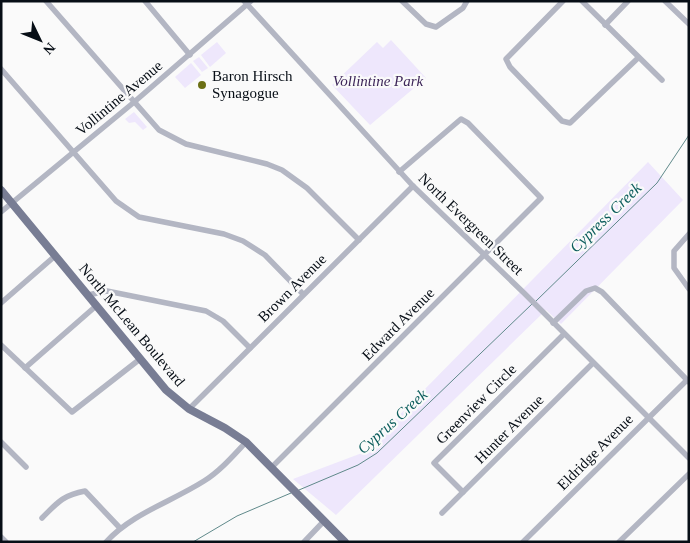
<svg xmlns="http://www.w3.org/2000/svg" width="690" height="543" font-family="'Times New Roman',serif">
	<rect width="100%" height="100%" fill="#fafafa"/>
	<g fill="#eee7fc">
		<polygon points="391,40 426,78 370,125 332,85 377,42 383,48"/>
		<polygon points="217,42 226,53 210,67 201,55"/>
		<polygon points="199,57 208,68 202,72 193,61"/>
		<polygon points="191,63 201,75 185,88 175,77"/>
		<polygon points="134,112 147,127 143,130 135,122 129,123 125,119"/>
		<polygon points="648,162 683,200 561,324 546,310 336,515 293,479 362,453"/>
	</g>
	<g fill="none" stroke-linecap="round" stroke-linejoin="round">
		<g stroke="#5f898a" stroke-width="1">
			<polyline points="535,302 657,183 689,135"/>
			<polyline points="299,490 358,465 377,453 532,304"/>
			<polyline points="193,542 237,516 291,493"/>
		</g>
		<g stroke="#b3b6c3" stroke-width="5.5">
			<polyline points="46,1 159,130 186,144 267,164 282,170 307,188 359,240"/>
			<polyline points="145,1 190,55"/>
			<polyline points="244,1 413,186 524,293 689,458"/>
			<polyline points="402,1 426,24 436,27 463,8 467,1"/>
			<polyline points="563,1 506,59 510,67 562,121 570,123 638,58"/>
			<polyline points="582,1 662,80"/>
			<polyline points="665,1 689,24"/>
			<polyline points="605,25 628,1"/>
			<polyline points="1,69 116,201 139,217 224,234 243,241 265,255 303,294"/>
			<polyline points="1,212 133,103 251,1"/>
			<polyline points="689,234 674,251 674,268 689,289"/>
			<polyline points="88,295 107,291 206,311 223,321 250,348"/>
			<polyline points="1,303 55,256"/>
			<polyline points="553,323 586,291 595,288 602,292 689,382"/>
			<polyline points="1,345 72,412 140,359"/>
			<polyline points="25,368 96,306"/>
			<polyline points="189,409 413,186"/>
			<polyline points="1,442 26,467"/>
			<polyline points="271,468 541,198 468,123 461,119 399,172"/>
			<polyline points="463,492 434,463 564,334"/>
			<polyline points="442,513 593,363"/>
			<path d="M42 518C57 503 63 495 85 491L119 527"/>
			<polyline points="1,537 6,542"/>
			<path d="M106 542C133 513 171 502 204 481 220 471 233 456 246 442"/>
			<polyline points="304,542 324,521"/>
			<polyline points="523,542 687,380"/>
			<polyline points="619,542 689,474"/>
		</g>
		<polyline stroke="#787d94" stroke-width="8" points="1,190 166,390 189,409 225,428 246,442 345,542"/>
	</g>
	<circle fill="#6b6f14" stroke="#fafafa" stroke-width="2" cx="202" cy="85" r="5"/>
	<g text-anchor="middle" stroke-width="4.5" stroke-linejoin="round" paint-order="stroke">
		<g font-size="15" fill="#070e16" stroke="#fafafa" text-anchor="start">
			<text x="212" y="81">Baron Hirsch<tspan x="212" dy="17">Synagogue</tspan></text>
		</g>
		<g font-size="15" font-style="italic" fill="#3d2659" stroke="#fafafa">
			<text x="378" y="86">Vollintine Park</text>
		</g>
		<g font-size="15" fill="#070e16" stroke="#fafafa">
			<text transform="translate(119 98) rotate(-40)" y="5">Vollintine Avenue</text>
			<text transform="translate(471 224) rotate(44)" y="5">North Evergreen Street</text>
			<text transform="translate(292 288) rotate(-45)" y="5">Brown Avenue</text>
			<text transform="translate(398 324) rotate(-45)" y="5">Edward Avenue</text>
			<text transform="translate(132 325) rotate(50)" y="5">North McLean Boulevard</text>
			<text transform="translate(476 404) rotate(-45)" y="5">Greenview Circle</text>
			<text transform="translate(509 429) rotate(-45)" y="5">Hunter Avenue</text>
			<text transform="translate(595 452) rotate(-45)" y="5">Eldridge Avenue</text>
		</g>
		<g font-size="16" font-style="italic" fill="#0d5e5d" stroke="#fafafa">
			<text transform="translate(605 217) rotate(-44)" y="6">Cypress Creek</text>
			<text transform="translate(392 421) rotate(-42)" y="6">Cyprus Creek</text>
		</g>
	</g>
	<rect width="690" height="543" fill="none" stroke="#070e16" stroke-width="5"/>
	<g transform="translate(40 40) rotate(133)" stroke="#fafafa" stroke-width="4" paint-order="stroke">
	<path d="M0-4L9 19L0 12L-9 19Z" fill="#070e16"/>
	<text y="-8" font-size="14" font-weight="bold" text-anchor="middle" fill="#070e16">N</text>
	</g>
</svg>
